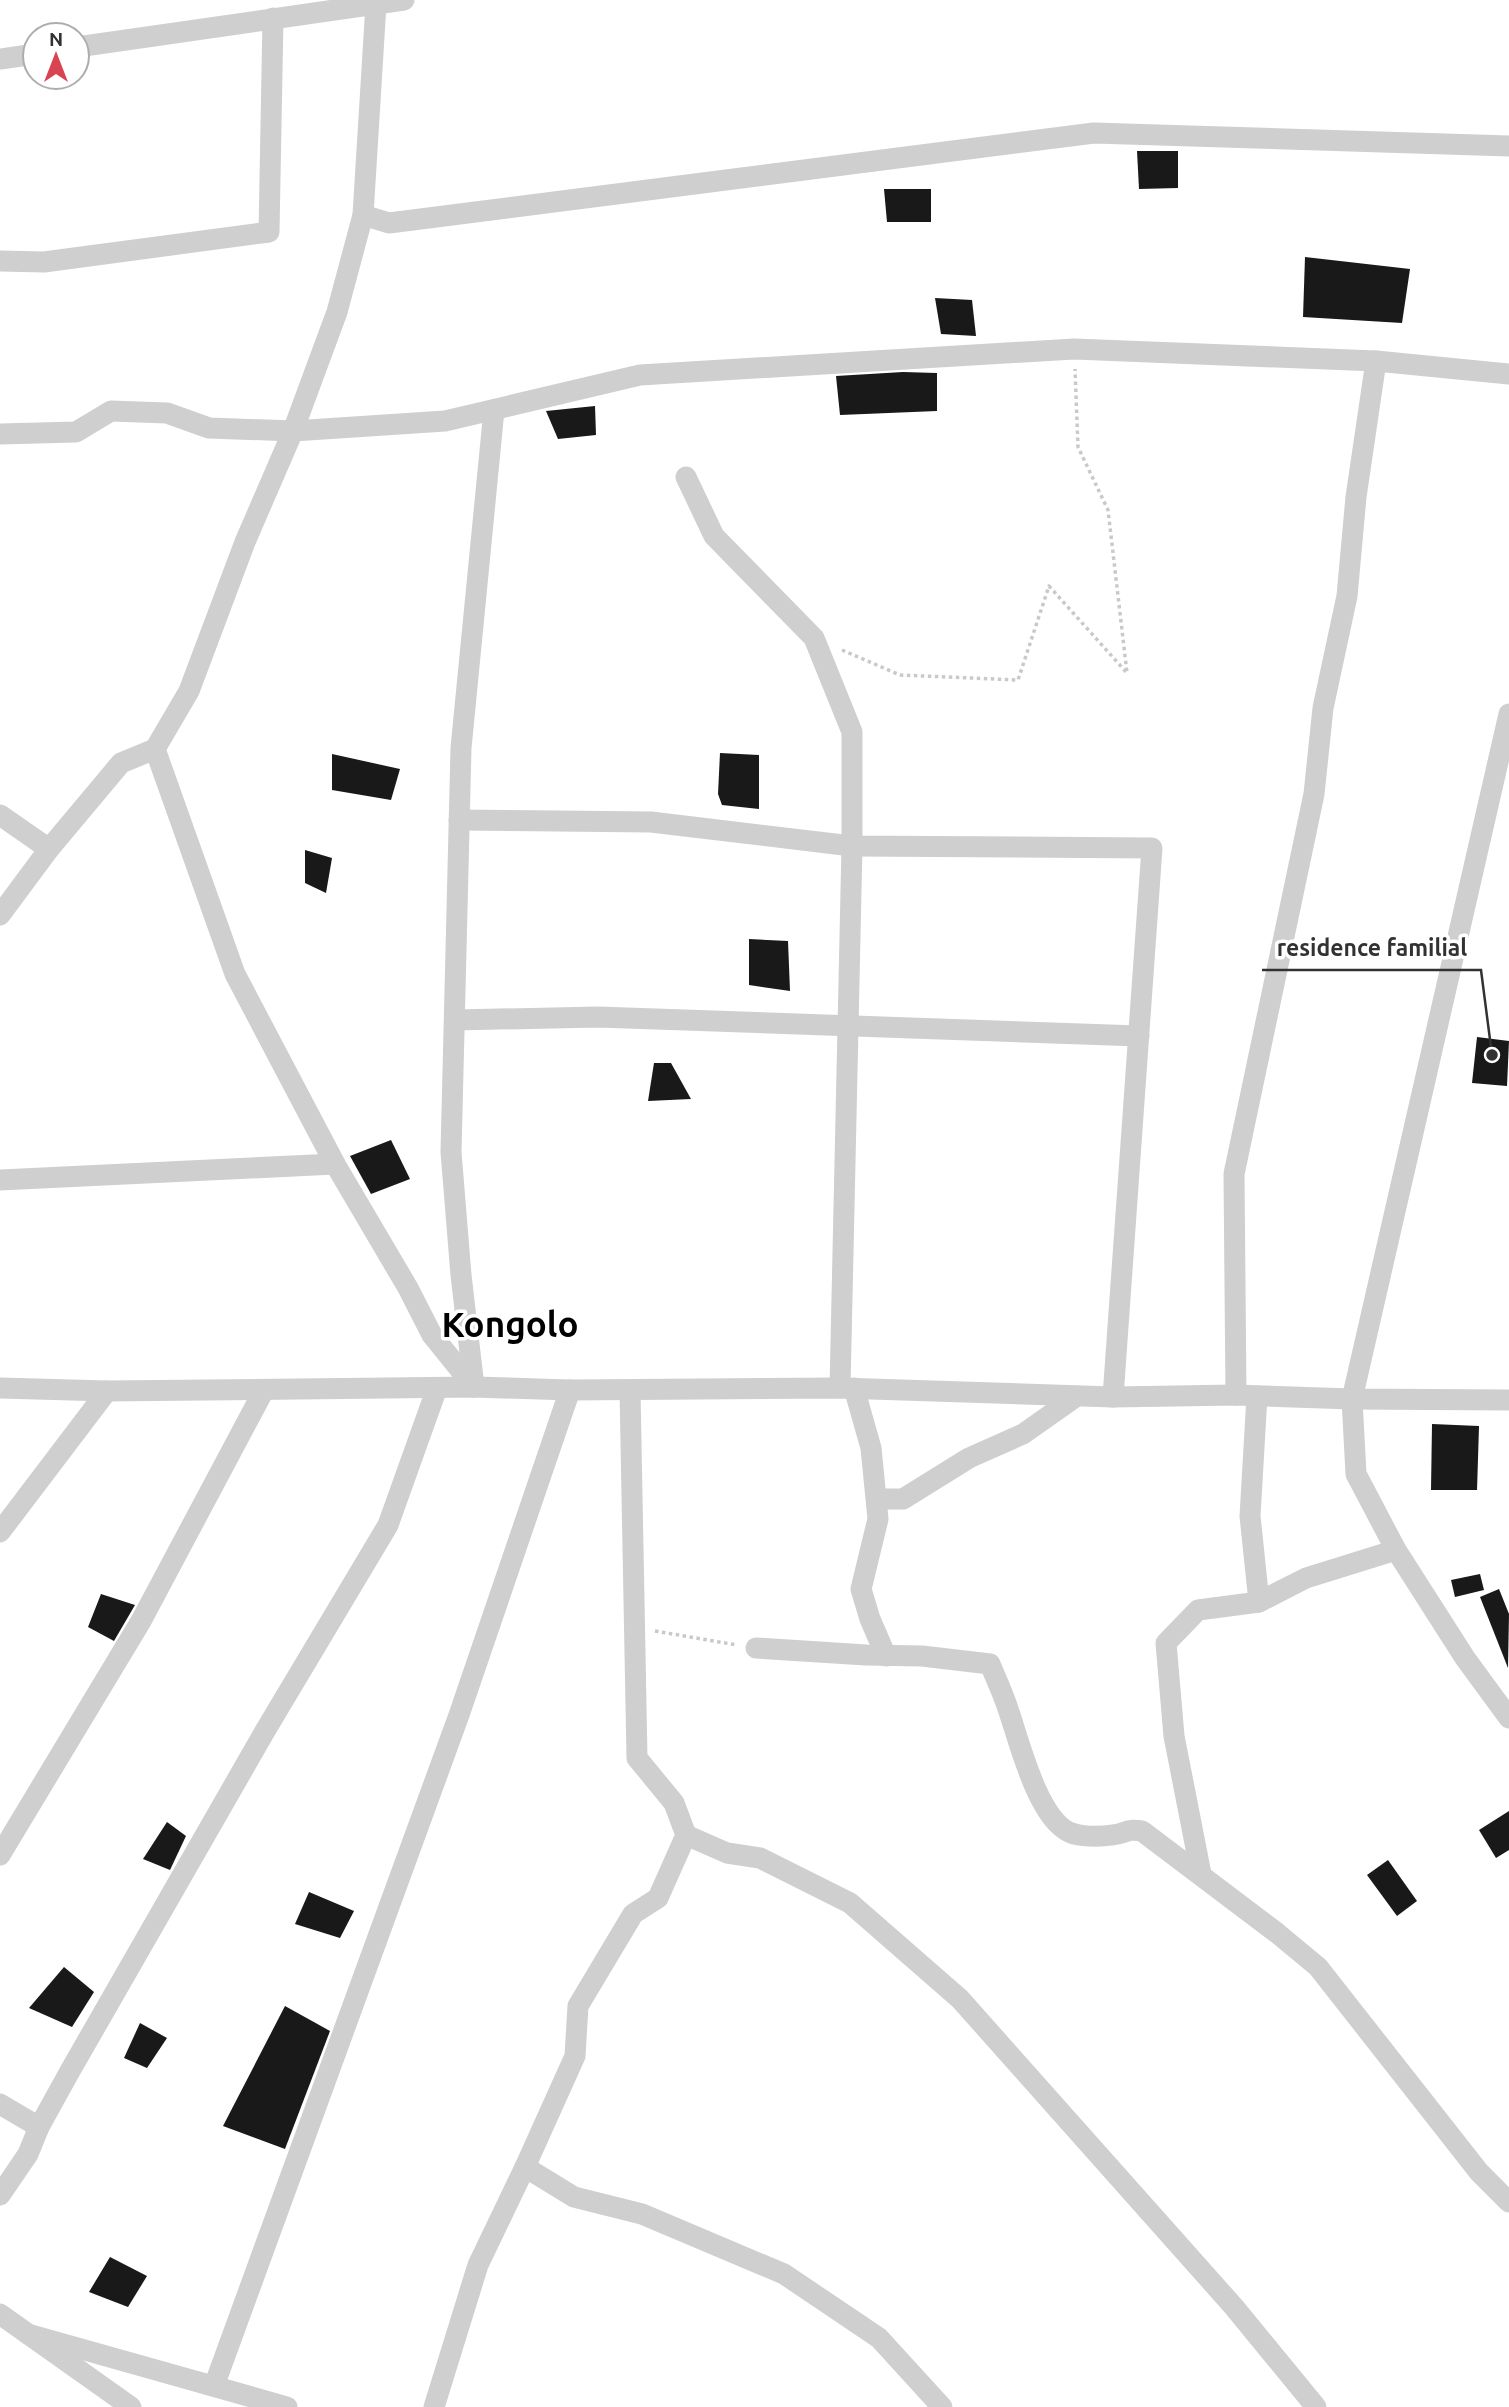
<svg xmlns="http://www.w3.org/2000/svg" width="1509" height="2407" font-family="Ubuntu,sans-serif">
	<rect width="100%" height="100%" fill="#fff"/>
	<g fill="#191919">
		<polygon points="1137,151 1178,151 1178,188 1139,189"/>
		<polygon points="884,189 931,189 931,222 887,222"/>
		<polygon points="1305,257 1410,269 1402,323 1303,317"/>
		<polygon points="935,298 972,300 976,336 941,334"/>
		<polygon points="903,372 937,373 937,411 840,415 836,376"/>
		<polygon points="595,406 596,435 558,439 546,411"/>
		<polygon points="720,753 759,755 759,809 722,805 718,794"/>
		<polygon points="332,754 400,769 391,800 332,790"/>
		<polygon points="305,850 332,858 326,893 305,883"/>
		<polygon points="749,939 788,941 790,991 749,985"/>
		<polygon points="1477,1037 1509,1041 1507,1086 1472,1083"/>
		<polygon points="654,1063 671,1063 691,1099 648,1101"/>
		<polygon points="391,1140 410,1179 371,1194 350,1156"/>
		<polygon points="1432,1424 1479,1426 1477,1490 1431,1490"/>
		<polygon points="1480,1574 1484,1590 1455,1597 1451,1580"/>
		<polygon points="1499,1589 1509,1614 1508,1668 1480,1597"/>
		<polygon points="101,1594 135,1605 114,1641 88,1627"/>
		<polygon points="1509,1811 1509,1850 1496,1858 1479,1830"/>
		<polygon points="167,1822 186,1836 170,1870 143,1859"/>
		<polygon points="1388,1860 1417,1901 1397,1916 1367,1875"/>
		<polygon points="309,1892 354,1911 340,1938 295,1924"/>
		<polygon points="64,1967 94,1992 72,2027 29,2008"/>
		<polygon points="285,2006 330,2031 285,2149 223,2126"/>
		<polygon points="140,2023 167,2038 147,2068 124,2058"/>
		<polygon points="110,2257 147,2276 128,2307 89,2292"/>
	</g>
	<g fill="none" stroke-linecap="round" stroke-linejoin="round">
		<g stroke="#c9c9c9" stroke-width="3.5" stroke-dasharray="3.5 3.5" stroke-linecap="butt">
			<polyline points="842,650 900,675 1018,680 1049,586 1127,673 1108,510 1078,447 1075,369"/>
			<polyline points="655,1631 737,1645"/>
		</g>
		<g stroke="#cfcfcf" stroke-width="21">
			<polyline points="77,47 404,0"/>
			<polyline points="0,59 35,54"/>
			<polyline points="363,215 389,223 1094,133 1509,146"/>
			<polyline points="0,261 44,262 269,232 273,18"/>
			<polyline points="0,434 76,432 111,411 167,413 209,428 293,431 445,421 640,375 1074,349 1376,361"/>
			<polyline points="686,477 714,536 814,638 852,732 852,846 840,1388"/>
			<polyline points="1509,714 1352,1399 1356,1474 1396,1550 1465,1658 1509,1718"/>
			<polyline points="155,749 235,974 335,1164 408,1288 432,1335 474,1387"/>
			<polyline points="0,815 49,849"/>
			<polyline points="459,820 651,822 852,846 1152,848 1113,1397"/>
			<polyline points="0,915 49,849 121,763 155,749 189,691 245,542 293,431 337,312 363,215 376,4"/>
			<polyline points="455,1020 598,1017 1139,1036"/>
			<polyline points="0,1180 335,1164"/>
			<polyline points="474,1387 461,1275 451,1152 461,748 494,410"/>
			<polyline points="0,1388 107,1391 474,1387 570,1390 840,1388 1113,1397 1236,1395 1352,1399 1509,1400"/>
			<polyline points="854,1388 871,1448 878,1519 861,1589 870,1619 886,1656"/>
			<polyline points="1236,1395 1234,1174 1314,794 1323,708 1347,596 1356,497 1376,361 1509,374"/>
			<polyline points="877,1499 903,1499 969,1458 1023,1434 1077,1396"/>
			<polyline points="0,1532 107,1391"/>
			<polyline points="1259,1602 1306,1578 1396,1550"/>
			<path d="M756 1648 866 1655 922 1656 990 1664C996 1679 1003 1693 1008 1709 1019 1740 1037 1817 1069 1832 1079 1837 1100 1837 1112 1835 1125 1834 1127 1828 1142 1831L1277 1933 1318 1967 1479 2172 1509 2202"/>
			<polyline points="686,1835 727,1853 760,1858 850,1903 960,1999 1234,2307 1316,2407"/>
			<polyline points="0,1855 141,1621 264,1390"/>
			<polyline points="1201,1874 1174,1736 1166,1643 1198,1610 1259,1602 1250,1516 1257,1396"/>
			<polyline points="0,2104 39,2127"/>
			<polyline points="525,2167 574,2197 642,2214 784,2274 879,2338 942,2407"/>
			<polyline points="0,2195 28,2154 39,2127 70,2071 265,1731 388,1525 437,1388"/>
			<polyline points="0,2314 131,2407"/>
			<polyline points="28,2334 287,2407"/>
			<polyline points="214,2386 459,1715 570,1390"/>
			<polyline points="434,2407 478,2265 525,2167 575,2056 578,2006 633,1914 658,1898 686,1835 674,1803 637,1758 630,1390"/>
		</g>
	</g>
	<g text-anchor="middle" stroke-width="7" stroke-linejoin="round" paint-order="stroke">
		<g font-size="35" font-weight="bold" fill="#000" stroke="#fff">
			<text x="510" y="1337">Kongolo</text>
		</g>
	</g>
	<path fill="none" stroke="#323232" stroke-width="2.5" d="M1492 1055L1481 970H1262"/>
	<circle fill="#323232" stroke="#fff" stroke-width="2.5" cx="1492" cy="1055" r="7"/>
	<g font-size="23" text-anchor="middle" font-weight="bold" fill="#323232" stroke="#fff" stroke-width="7" stroke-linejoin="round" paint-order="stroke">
		<text x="1372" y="956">residence familial</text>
	</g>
	<g transform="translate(56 56)"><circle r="33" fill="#ffffff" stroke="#adadad" stroke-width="2"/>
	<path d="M0-5L12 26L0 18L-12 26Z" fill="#d94451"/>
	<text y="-10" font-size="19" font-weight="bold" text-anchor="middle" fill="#323232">N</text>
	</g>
</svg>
